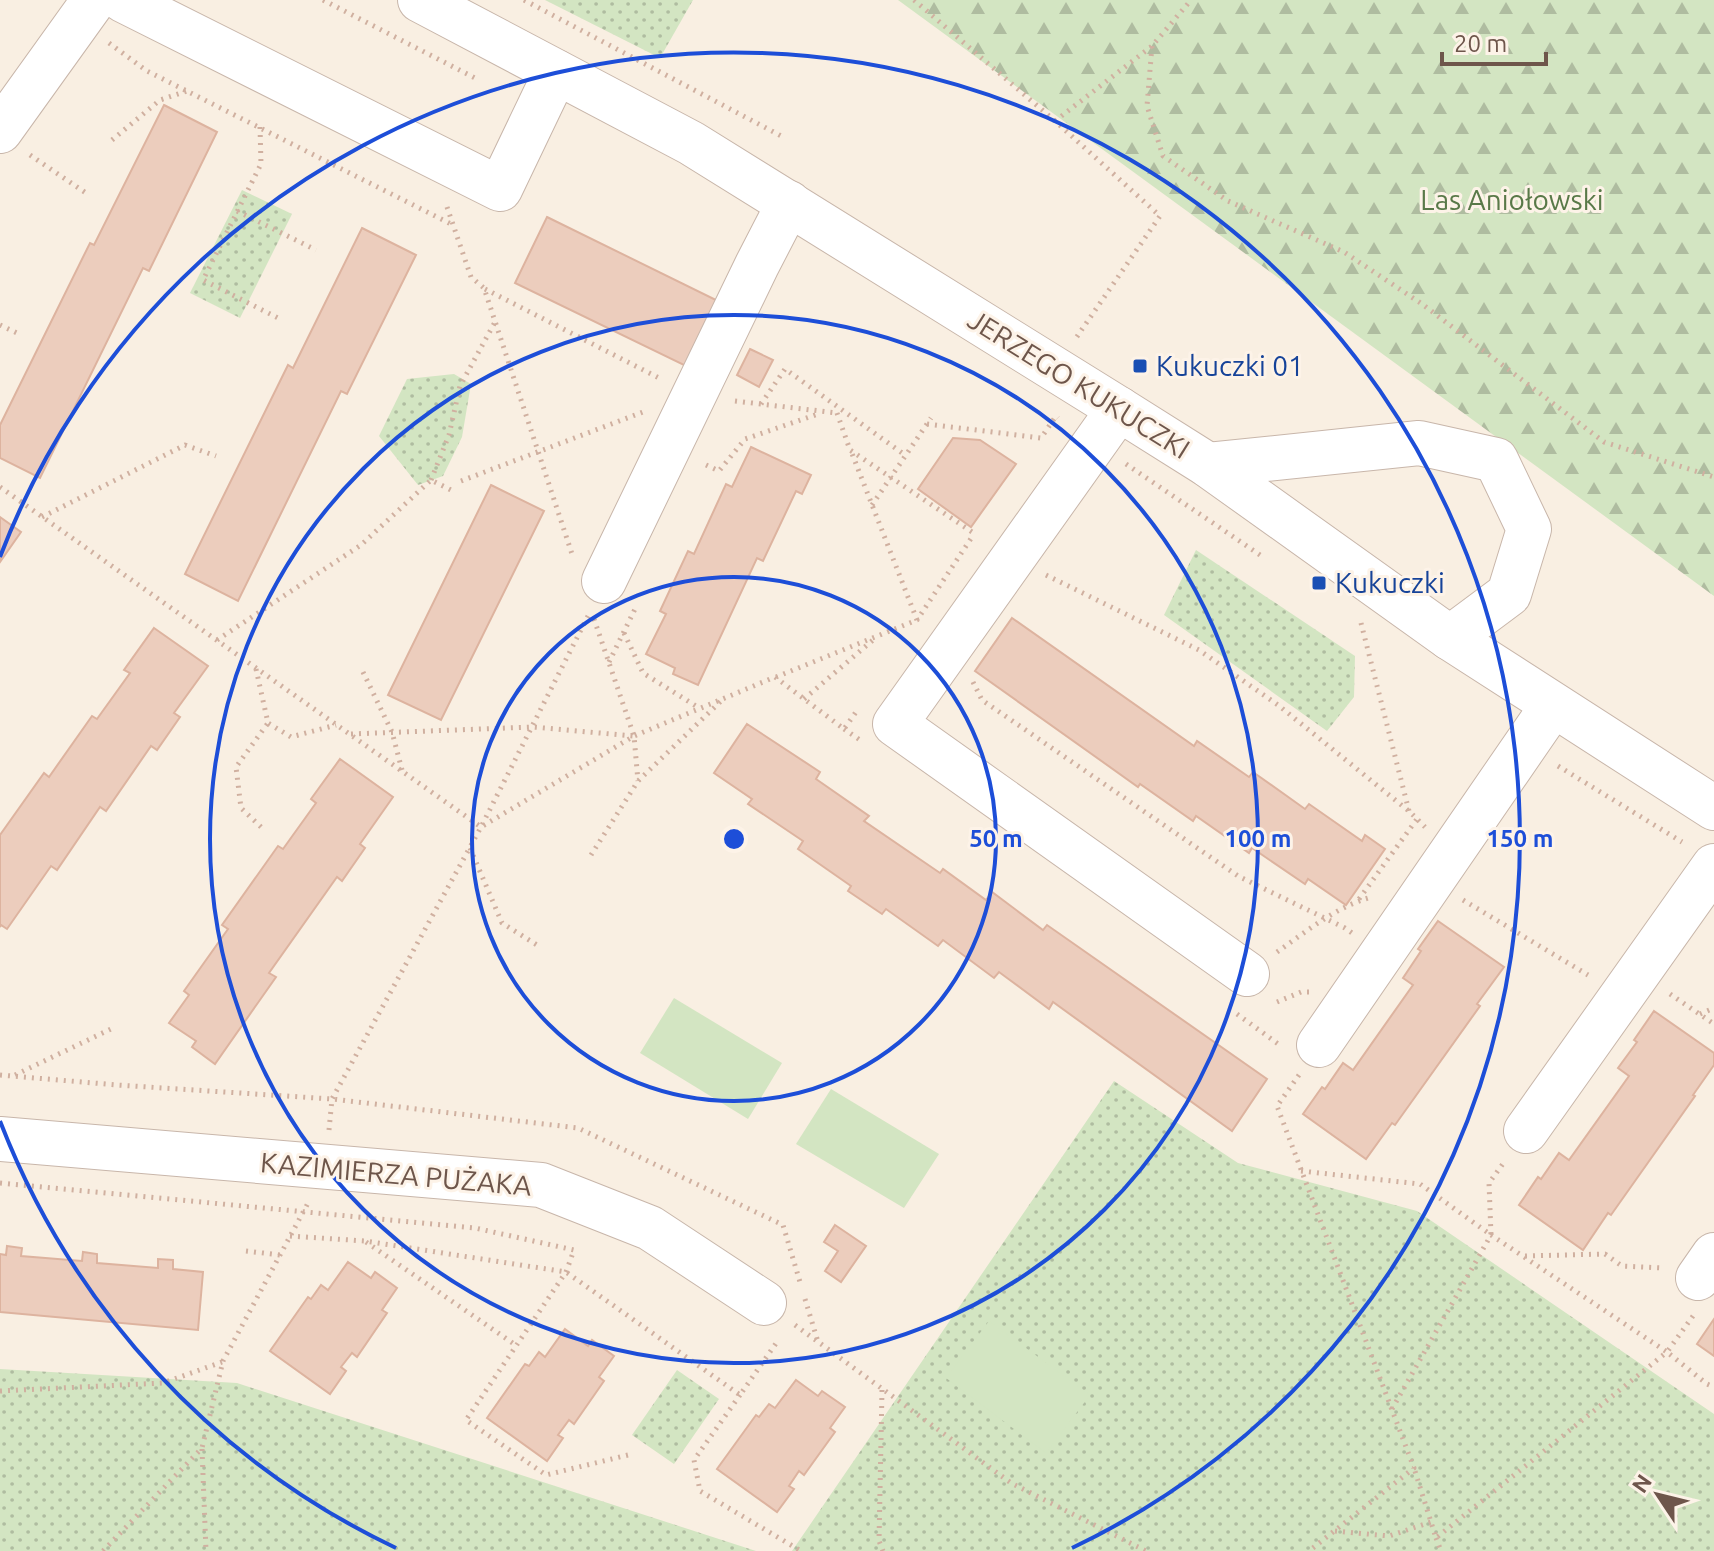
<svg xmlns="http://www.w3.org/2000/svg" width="1714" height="1551" font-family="Ubuntu,sans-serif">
	<defs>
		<pattern id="green-dots" width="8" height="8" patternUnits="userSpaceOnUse" patternTransform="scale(2)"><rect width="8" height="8" fill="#d3e5c2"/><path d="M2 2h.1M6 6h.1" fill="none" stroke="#afbca0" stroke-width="1.8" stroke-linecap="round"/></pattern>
		<pattern id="forest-firs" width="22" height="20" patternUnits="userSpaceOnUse" patternTransform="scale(2)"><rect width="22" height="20" fill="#d3e5c2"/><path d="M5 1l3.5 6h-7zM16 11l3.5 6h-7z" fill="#afbca0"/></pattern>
	</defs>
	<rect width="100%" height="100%" fill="#f9efe2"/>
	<g fill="url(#green-dots)">
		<polygon points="545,0 693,0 660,58"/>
		<polygon points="242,190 292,214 240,318 190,293"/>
		<polygon points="454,374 471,384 462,437 443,476 418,485 379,436 407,379"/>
		<polygon points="1196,550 1355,656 1354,697 1327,731 1164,615"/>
		<polygon points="1114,1081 1238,1163 1417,1211 1714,1414 1714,1551 792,1551"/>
		<polygon points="0,1369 237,1383 756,1551 0,1551"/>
		<polygon points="677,1370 719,1399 674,1464 632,1435"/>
	</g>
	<polygon fill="url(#forest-firs)" points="898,0 1714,0 1714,596"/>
	<g fill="#d3e5c2">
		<polygon points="674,998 782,1063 748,1119 640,1053"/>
		<polygon points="831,1089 939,1154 904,1208 796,1144"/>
		<polygon points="989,1321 1090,1395 1046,1453 946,1378"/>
	</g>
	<g fill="#eccdbd" stroke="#ddb39f" stroke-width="2">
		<polygon points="164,105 217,132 149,271 143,268 40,478 0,458 0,425 90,243 94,245"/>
		<polygon points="547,217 720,302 688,367 515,283"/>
		<polygon points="362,228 416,255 347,394 341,391 238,601 185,574 288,365 293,368"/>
		<polygon points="750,349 773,360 759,387 737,375"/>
		<polygon points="953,438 980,440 1016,464 971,527 918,489"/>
		<polygon points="751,447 811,475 802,494 796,491 763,561 757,558 698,685 673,674 675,668 646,654 666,614 660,611 688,551 694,554 726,484 732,487"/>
		<polygon points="491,485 544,511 441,720 388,695"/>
		<polygon points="0,517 21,532 0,562"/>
		<polygon points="1012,618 1194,746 1197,741 1249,777 1253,772 1305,809 1309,804 1362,841 1365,835 1385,849 1346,905 1308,879 1305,884 1252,848 1249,853 1196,816 1193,821 1140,784 1138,787 975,671"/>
		<polygon points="154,628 208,666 174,713 180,717 157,750 151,746 106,811 100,807 57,870 51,866 7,929 1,925 0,927 0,835 44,773 49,777 92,716 97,719 130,673 124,670"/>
		<polygon points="747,724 820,772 816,779 869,816 864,821 940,873 943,869 986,900 992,892 1043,930 1047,925 1267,1079 1232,1131 1053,1002 1049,1009 999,972 994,978 943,940 938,946 886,909 882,914 848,891 851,886 798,849 803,841 748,804 752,799 714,773"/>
		<polygon points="340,759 393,797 360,844 365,848 342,881 337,877 269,973 276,977 215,1064 192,1047 196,1041 169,1023 189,995 184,991 228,929 222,925 278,846 283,849 316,803 311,799"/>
		<polygon points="1438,921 1504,967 1477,1004 1480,1006 1395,1125 1392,1123 1366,1159 1303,1114 1322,1087 1325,1089 1343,1063 1353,1070 1413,985 1403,978 1421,951 1418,949"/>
		<polygon points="1654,1011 1714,1053 1714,1065 1693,1095 1695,1096 1611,1215 1608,1213 1583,1250 1519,1205 1538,1177 1541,1179 1559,1153 1569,1160 1629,1076 1618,1068 1637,1042 1634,1040"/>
		<polygon points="835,1225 866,1246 841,1282 825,1271 838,1251 824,1242"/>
		<polygon points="7,1246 22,1248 21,1256 82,1261 83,1252 97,1254 97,1263 158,1268 158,1259 173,1260 173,1269 203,1272 198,1330 0,1312 0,1254 6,1255"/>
		<polygon points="348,1262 371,1278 375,1272 397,1288 382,1310 387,1313 357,1357 352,1353 341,1367 346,1371 330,1394 270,1351 308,1297 311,1299 321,1285 328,1290"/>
		<polygon points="1714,1319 1714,1356 1697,1344"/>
		<polygon points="565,1329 588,1346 592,1340 614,1356 599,1377 604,1381 574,1424 569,1420 558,1435 563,1438 547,1461 487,1418 525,1364 529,1366 539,1352 545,1357"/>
		<polygon points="796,1380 818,1396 822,1391 845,1407 830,1428 835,1432 804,1475 799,1471 789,1486 794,1489 777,1512 717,1469 756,1415 759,1417 769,1404 775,1408"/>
	</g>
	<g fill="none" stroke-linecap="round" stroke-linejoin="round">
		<defs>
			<g id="minor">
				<polyline points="123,0 500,189 556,72"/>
				<polyline points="420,0 691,143 1119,409 1208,465 1450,638 1714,808"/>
				<polyline points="0,131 94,0"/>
				<polyline points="1119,409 895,724 1247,974"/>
				<polyline points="1208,465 1419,443 1496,460 1529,529 1509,594 1450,638"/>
				<polyline points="604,581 757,265 789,203"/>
				<polyline points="1319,1045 1553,705"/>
				<polyline points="1526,1131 1714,866"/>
				<polyline points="0,1139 541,1185 650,1228 764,1303"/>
				<polyline points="1698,1278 1714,1255"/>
			</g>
		</defs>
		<use href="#minor" stroke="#c8b6aa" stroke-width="46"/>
		<g stroke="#d0b0a0" stroke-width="5" stroke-dasharray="2 6" stroke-linecap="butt">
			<polyline points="323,0 475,78"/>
			<polyline points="524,0 785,138"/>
			<polyline points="914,0 1055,121 1160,216 1076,338"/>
			<polyline points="109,43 147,71 453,225"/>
			<polyline points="1152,46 1147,106 1163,156 1228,201 1344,252 1422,304 1604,442 1714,477"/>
			<polyline points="1055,121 1152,46 1191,0"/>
			<polyline points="260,127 261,164 203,280 282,320"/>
			<polyline points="112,140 160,100 187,91"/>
			<polyline points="30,155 86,193"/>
			<polyline points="447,207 471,277 484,288 573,557"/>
			<polyline points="237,211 316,250"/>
			<polyline points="485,289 661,379"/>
			<polyline points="0,325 17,333"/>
			<polyline points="735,401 837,413"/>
			<polyline points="761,404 785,369 905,455"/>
			<polyline points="837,413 850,450 975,534"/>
			<polyline points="927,424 1041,438 1056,416 1058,418"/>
			<polyline points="1126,464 1263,557"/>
			<polyline points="706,465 719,471 745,439 821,413"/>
			<polyline points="431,480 449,435 460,386 495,322"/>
			<polyline points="461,481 643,412"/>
			<polyline points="0,487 481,827 634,736 775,677 844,729 856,712"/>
			<polyline points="872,505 931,418"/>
			<polyline points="42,517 185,445 216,456"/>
			<polyline points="1046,575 1199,650 1278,705 1410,812 1425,827"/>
			<polyline points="921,614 974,534"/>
			<polyline points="594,619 634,736 638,781"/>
			<polyline points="1361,623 1409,811"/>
			<polyline points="624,633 643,673 699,708"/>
			<polyline points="217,640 361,545 431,480 455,492"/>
			<polyline points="609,662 636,607"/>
			<polyline points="256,669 268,723 291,737 336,725"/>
			<polyline points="363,672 392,732 402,770"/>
			<polyline points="776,677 917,620 851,451"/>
			<polyline points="973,682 982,700 1238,876 1345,928 1352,933"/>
			<polyline points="804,699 873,640"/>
			<polyline points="844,729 860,740"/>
			<polyline points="351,734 533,727 633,736"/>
			<polyline points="1558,766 1682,842"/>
			<polyline points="261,827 241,808 236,767 268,723"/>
			<polyline points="470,848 502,923 537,945"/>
			<polyline points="591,855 638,781 721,701"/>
			<polyline points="1359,899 1417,819"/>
			<polyline points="1463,900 1588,975"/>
			<path d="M1277 952C1307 931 1337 906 1372 897"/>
			<polyline points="1670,994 1714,1024"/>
			<polyline points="1277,1002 1301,992 1309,992"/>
			<polyline points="1237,1014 1281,1046"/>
			<polyline points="1700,1014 1714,1008"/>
			<polyline points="0,1075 117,1085 332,1099 578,1128 783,1225 800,1282"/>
			<polyline points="15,1075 115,1027"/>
			<polyline points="1299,1075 1277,1106 1414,1468 1309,1551"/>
			<polyline points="329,1130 332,1099 481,827 588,616"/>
			<polyline points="1301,1171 1420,1184 1491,1235 1489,1183 1505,1161"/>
			<polyline points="0,1183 475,1228 574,1250 566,1272 466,1420 546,1475 628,1455"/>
			<polyline points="290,1236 365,1241 566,1272 740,1395 779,1339"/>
			<polyline points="366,1242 517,1346"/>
			<polyline points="246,1251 280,1255"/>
			<polyline points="1525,1256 1605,1254 1622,1266 1663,1268"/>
			<polyline points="805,1299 818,1342"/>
			<polyline points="1693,1316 1667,1352 1707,1384 1714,1387"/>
			<polyline points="795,1325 1011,1483 1146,1551"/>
			<polyline points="882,1390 879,1541 883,1551"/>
			<polyline points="0,1391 163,1383 222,1362"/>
			<polyline points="740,1395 694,1460 700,1491 801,1551"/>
			<polyline points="1392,1409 1491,1235 1667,1352 1436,1538 1414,1468"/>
			<polyline points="202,1449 206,1551"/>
			<polyline points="1335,1531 1389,1536 1431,1522"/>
			<polyline points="1436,1538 1441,1551"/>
			<polyline points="103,1551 202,1448 223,1361 308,1203"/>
		</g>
		<use href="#minor" stroke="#fff" stroke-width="44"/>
	</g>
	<g fill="none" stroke="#1d4ed8" stroke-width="4">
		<circle cx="734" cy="839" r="262"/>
		<circle cx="734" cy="839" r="524"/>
		<path d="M396 1548A786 786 0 0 1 0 1121M0 557A786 786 0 1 1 1072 1548"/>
	</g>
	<g fill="#1a4fb4" stroke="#fdf3e8" stroke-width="3">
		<rect x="1132" y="358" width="16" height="16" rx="4"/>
		<rect x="1311" y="575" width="16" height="16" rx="4"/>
	</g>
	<g text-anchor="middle" stroke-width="6" stroke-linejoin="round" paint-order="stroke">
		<g font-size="28" fill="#597948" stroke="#fdf3e8">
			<text x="1512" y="210">Las Aniołowski</text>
		</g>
		<g font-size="28" fill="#164399" stroke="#fdf3e8" text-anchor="start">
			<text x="1156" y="376">Kukuczki 01</text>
			<text x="1335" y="593">Kukuczki</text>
		</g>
		<g font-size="28" fill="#6e564b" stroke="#fdf3e8">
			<text transform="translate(1079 384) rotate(32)" y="10">JERZEGO KUKUCZKI</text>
			<text transform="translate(396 1174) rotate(5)" y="10">KAZIMIERZA PUŻAKA</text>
		</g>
	</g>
	<circle cx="734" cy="839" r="12" fill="#1d4ed8" stroke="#fdf3e8" stroke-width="4"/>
	<g font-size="24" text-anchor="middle" font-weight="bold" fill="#1d4ed8" stroke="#fdf3e8" stroke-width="6" stroke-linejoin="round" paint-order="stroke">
		<text x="996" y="847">50 m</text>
		<text x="1258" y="847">100 m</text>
		<text x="1520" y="847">150 m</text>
	</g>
	<g transform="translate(1658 1495) rotate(305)" stroke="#fdf3e8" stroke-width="6" paint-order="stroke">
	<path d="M0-6L14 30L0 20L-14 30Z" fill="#6e564b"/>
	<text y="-12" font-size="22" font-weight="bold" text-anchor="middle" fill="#6e564b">N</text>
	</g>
	<path d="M1442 52v12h104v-12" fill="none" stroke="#6e564b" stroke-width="4"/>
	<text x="1454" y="52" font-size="24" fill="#6e564b" stroke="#fdf3e8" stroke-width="6" paint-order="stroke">20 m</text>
</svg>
